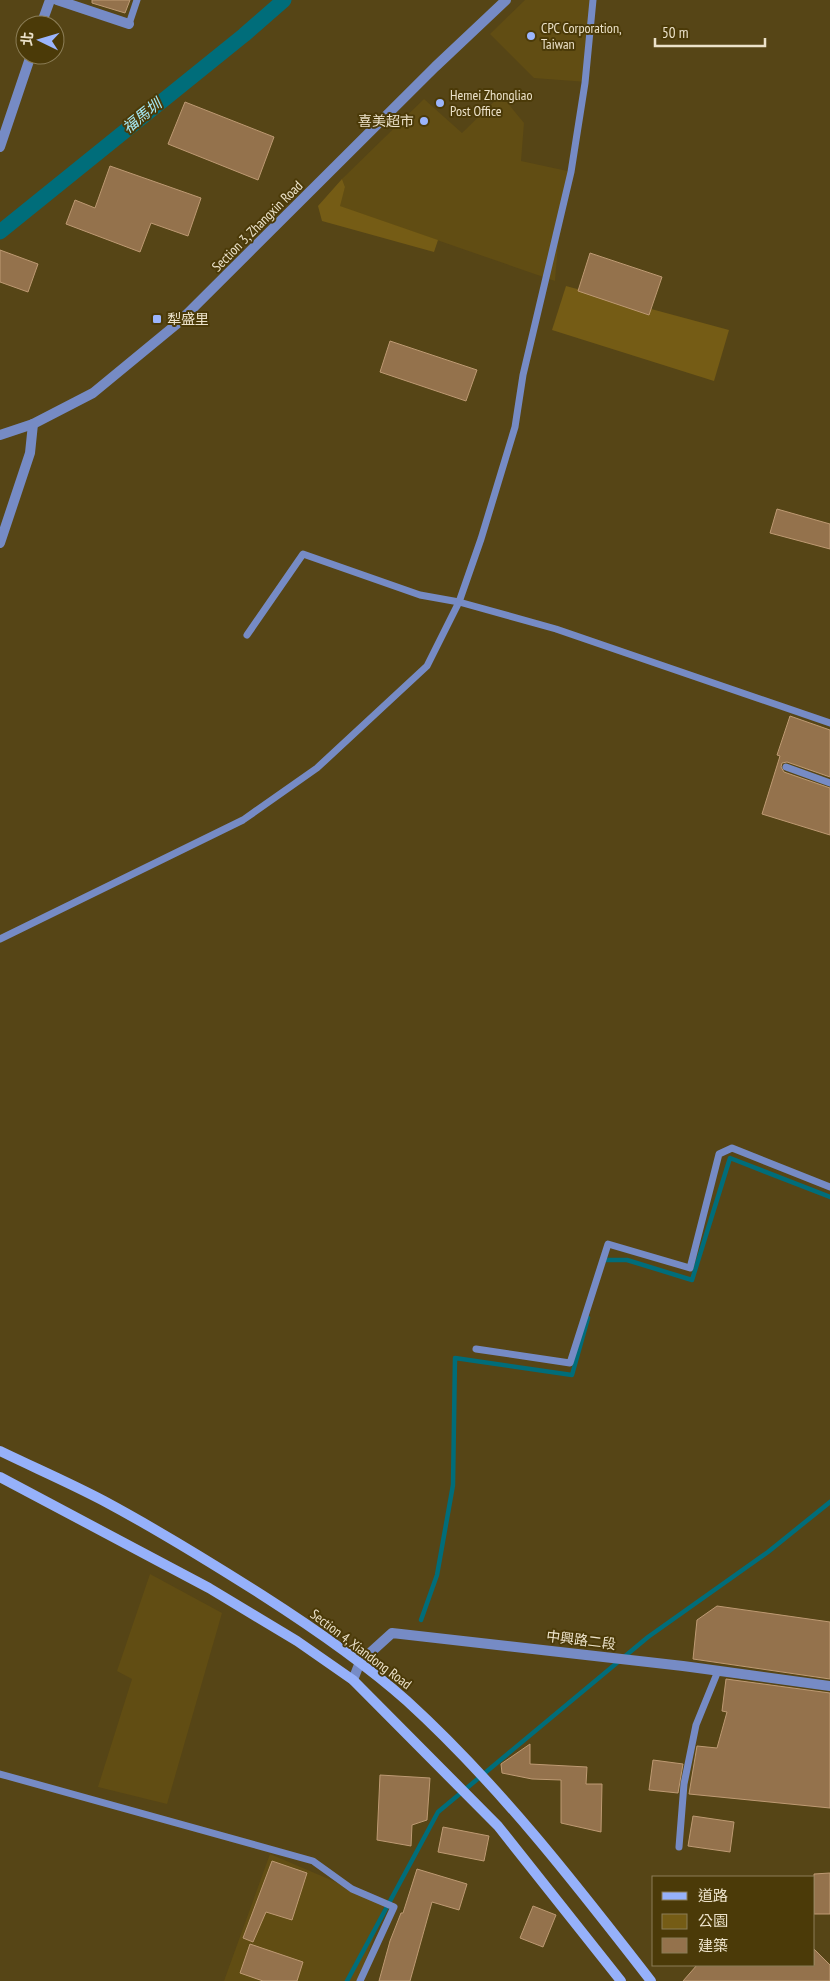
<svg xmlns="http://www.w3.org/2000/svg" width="830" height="1981" font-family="'PT Sans Narrow','Noto Sans TC',sans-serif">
	<rect width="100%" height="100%" fill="#564516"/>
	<g fill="#614d13">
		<polygon points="525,0 593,0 587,82 534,78 490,34"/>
		<polygon points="501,95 524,123 521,161 572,172 558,244 555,281 339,206 345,187 342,179 424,99 462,133"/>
		<polygon points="150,1574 222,1613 167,1804 98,1787 132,1679 117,1671"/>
		<polygon points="270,1854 385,1903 359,1981 224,1981"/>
	</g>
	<g fill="#755c15">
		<polygon points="342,179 345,187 340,206 438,240 434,252 322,221 318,206"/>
		<polygon points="566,286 729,330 714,381 552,330"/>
	</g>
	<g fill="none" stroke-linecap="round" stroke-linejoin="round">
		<g stroke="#006d7a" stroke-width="4.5">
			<polyline points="604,1260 627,1260 692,1280 730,1158 830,1197"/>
			<polyline points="421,1620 437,1575 453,1485 455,1358 572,1375 588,1318"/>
			<polyline points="347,1981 438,1812 648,1637 768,1552 830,1502"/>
		</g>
		<polyline stroke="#006d7a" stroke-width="15" points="0,232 244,35 284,0"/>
	</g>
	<g fill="#94724c" stroke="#be9a73">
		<polygon points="92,0 130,0 125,13 92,3"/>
		<polygon points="185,102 274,137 258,180 168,144"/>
		<polygon points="110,166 201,198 188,236 151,223 140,252 66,224 75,200 95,208"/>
		<polygon points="0,250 38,264 28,292 0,282"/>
		<polygon points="590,253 662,277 649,315 578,291"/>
		<polygon points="390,341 477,370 466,401 380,372"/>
		<polygon points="777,509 830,524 830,549 770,533"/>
		<polygon points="790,716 830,730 830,777 787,762 782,763 781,767 784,772 830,788 830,835 762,814 780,756 777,755"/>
		<polygon points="717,1606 830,1622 830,1679 693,1659 697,1620"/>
		<polygon points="726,1679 830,1693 830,1808 689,1794 697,1746 717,1748 727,1712 722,1711"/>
		<polygon points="530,1744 530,1764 587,1767 586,1784 602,1784 601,1832 561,1823 561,1780 532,1779 502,1773 501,1764"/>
		<polygon points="653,1760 683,1764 678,1793 649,1790"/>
		<polygon points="380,1775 430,1778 427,1820 412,1825 411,1846 377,1840"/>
		<polygon points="693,1816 734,1822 730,1852 688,1846"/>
		<polygon points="443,1827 489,1836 484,1861 438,1852"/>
		<polygon points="272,1861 307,1873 292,1920 266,1912 253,1942 243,1938"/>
		<polygon points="417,1869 467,1884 459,1910 432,1902 410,1981 379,1981 390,1941 401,1913 403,1913"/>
		<polygon points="830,1873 830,1914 814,1914 814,1874"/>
		<polygon points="533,1906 556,1915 543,1947 520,1938"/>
		<polygon points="250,1944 303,1962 297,1981 263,1981 240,1973"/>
		<polygon points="814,1949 830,1965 830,1981 683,1981 697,1965 814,1965"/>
	</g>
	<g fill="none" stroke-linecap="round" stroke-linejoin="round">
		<g stroke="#768bc5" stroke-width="7">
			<polyline points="129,24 137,0"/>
			<polyline points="247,635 303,554 420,595 459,602 556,629 830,723"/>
			<polyline points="786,767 830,783"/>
			<polyline points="0,939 243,820 317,768 427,666 459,602 481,539 515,427 523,375 571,172 585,83 593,0"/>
			<polyline points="476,1349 570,1363 608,1244 690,1268 719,1154 732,1148 830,1187"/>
			<polyline points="0,1774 313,1861 352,1889 394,1907 360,1981"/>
			<polyline points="679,1847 684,1784 696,1725 718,1671"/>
		</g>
		<g stroke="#768bc5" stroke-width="10">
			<polyline points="57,0 129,24"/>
			<polyline points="41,25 50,0"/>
			<polyline points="0,147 31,55"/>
			<polyline points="353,1680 360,1662 392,1633 683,1666 830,1686"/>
		</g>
		<g stroke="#768bc5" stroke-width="10">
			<polyline points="0,435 33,424 93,393 178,323 435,67 506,0"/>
			<polyline points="0,543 30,453 33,424"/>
		</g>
		<g stroke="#96b1fa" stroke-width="10">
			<path d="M0 1451C35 1468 70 1483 104 1501 158 1530 210 1562 262 1595 312 1627 362 1661 407 1701 499 1785 575 1883 651 1981"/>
			<polyline points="0,1477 209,1588 297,1641 353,1680 498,1826 621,1981"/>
		</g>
	</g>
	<g fill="#9bb5fd" stroke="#4b3a08" stroke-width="2">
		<circle cx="531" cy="36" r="5"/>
		<circle cx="440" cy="103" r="5"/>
		<circle cx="424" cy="121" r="5"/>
		<rect x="152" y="314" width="10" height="10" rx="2.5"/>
	</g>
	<g text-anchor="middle" stroke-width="4" stroke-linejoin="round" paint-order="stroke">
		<g font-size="14" fill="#ece2ca" stroke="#4b3a08" text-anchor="start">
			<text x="541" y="33">CPC Corporation,<tspan x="541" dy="16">Taiwan</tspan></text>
			<text x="450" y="100">Hemei Zhongliao<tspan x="450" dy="16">Post Office</tspan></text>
			<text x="414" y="126" text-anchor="end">喜美超市</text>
			<text x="167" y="324">犁盛里</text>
		</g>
		<g font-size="14" fill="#ece2ca" stroke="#4b3a08">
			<text transform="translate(257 226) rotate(-45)" y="5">Section 3, Zhangxin Road</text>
			<text transform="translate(581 1640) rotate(7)" y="5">中興路二段</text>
			<text transform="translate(361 1649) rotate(37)" y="5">Section 4, Xiandong Road</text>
		</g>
		<g font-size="15" font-style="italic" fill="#a6e9f4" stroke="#4b3a08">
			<text transform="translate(142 116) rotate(-39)" y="5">福馬圳</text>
		</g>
	</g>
	<rect x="652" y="1876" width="162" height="90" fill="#4b3a08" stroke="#8b7d56"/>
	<rect x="662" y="1892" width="25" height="8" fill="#96b1fa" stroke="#8b7d56"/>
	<text x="698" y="1901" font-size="15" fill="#ece2ca">道路</text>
	<rect x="662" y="1914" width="25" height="15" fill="#755c15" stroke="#8b7d56"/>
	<text x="698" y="1926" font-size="15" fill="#ece2ca">公園</text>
	<rect x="662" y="1938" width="25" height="15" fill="#94724c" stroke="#8b7d56"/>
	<text x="698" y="1951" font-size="15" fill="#ece2ca">建築</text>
	<g transform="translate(40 40) rotate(275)"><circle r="24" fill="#4b3a08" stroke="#8b7d56"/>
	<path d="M0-4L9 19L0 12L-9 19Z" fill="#9bb5fd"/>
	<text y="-8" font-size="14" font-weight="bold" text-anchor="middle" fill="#ece2ca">北</text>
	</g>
	<path d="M655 38v8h110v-8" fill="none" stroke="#ece2ca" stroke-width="2.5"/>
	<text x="662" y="38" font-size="15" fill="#ece2ca" stroke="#4b3a08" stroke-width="4" paint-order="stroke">50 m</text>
</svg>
